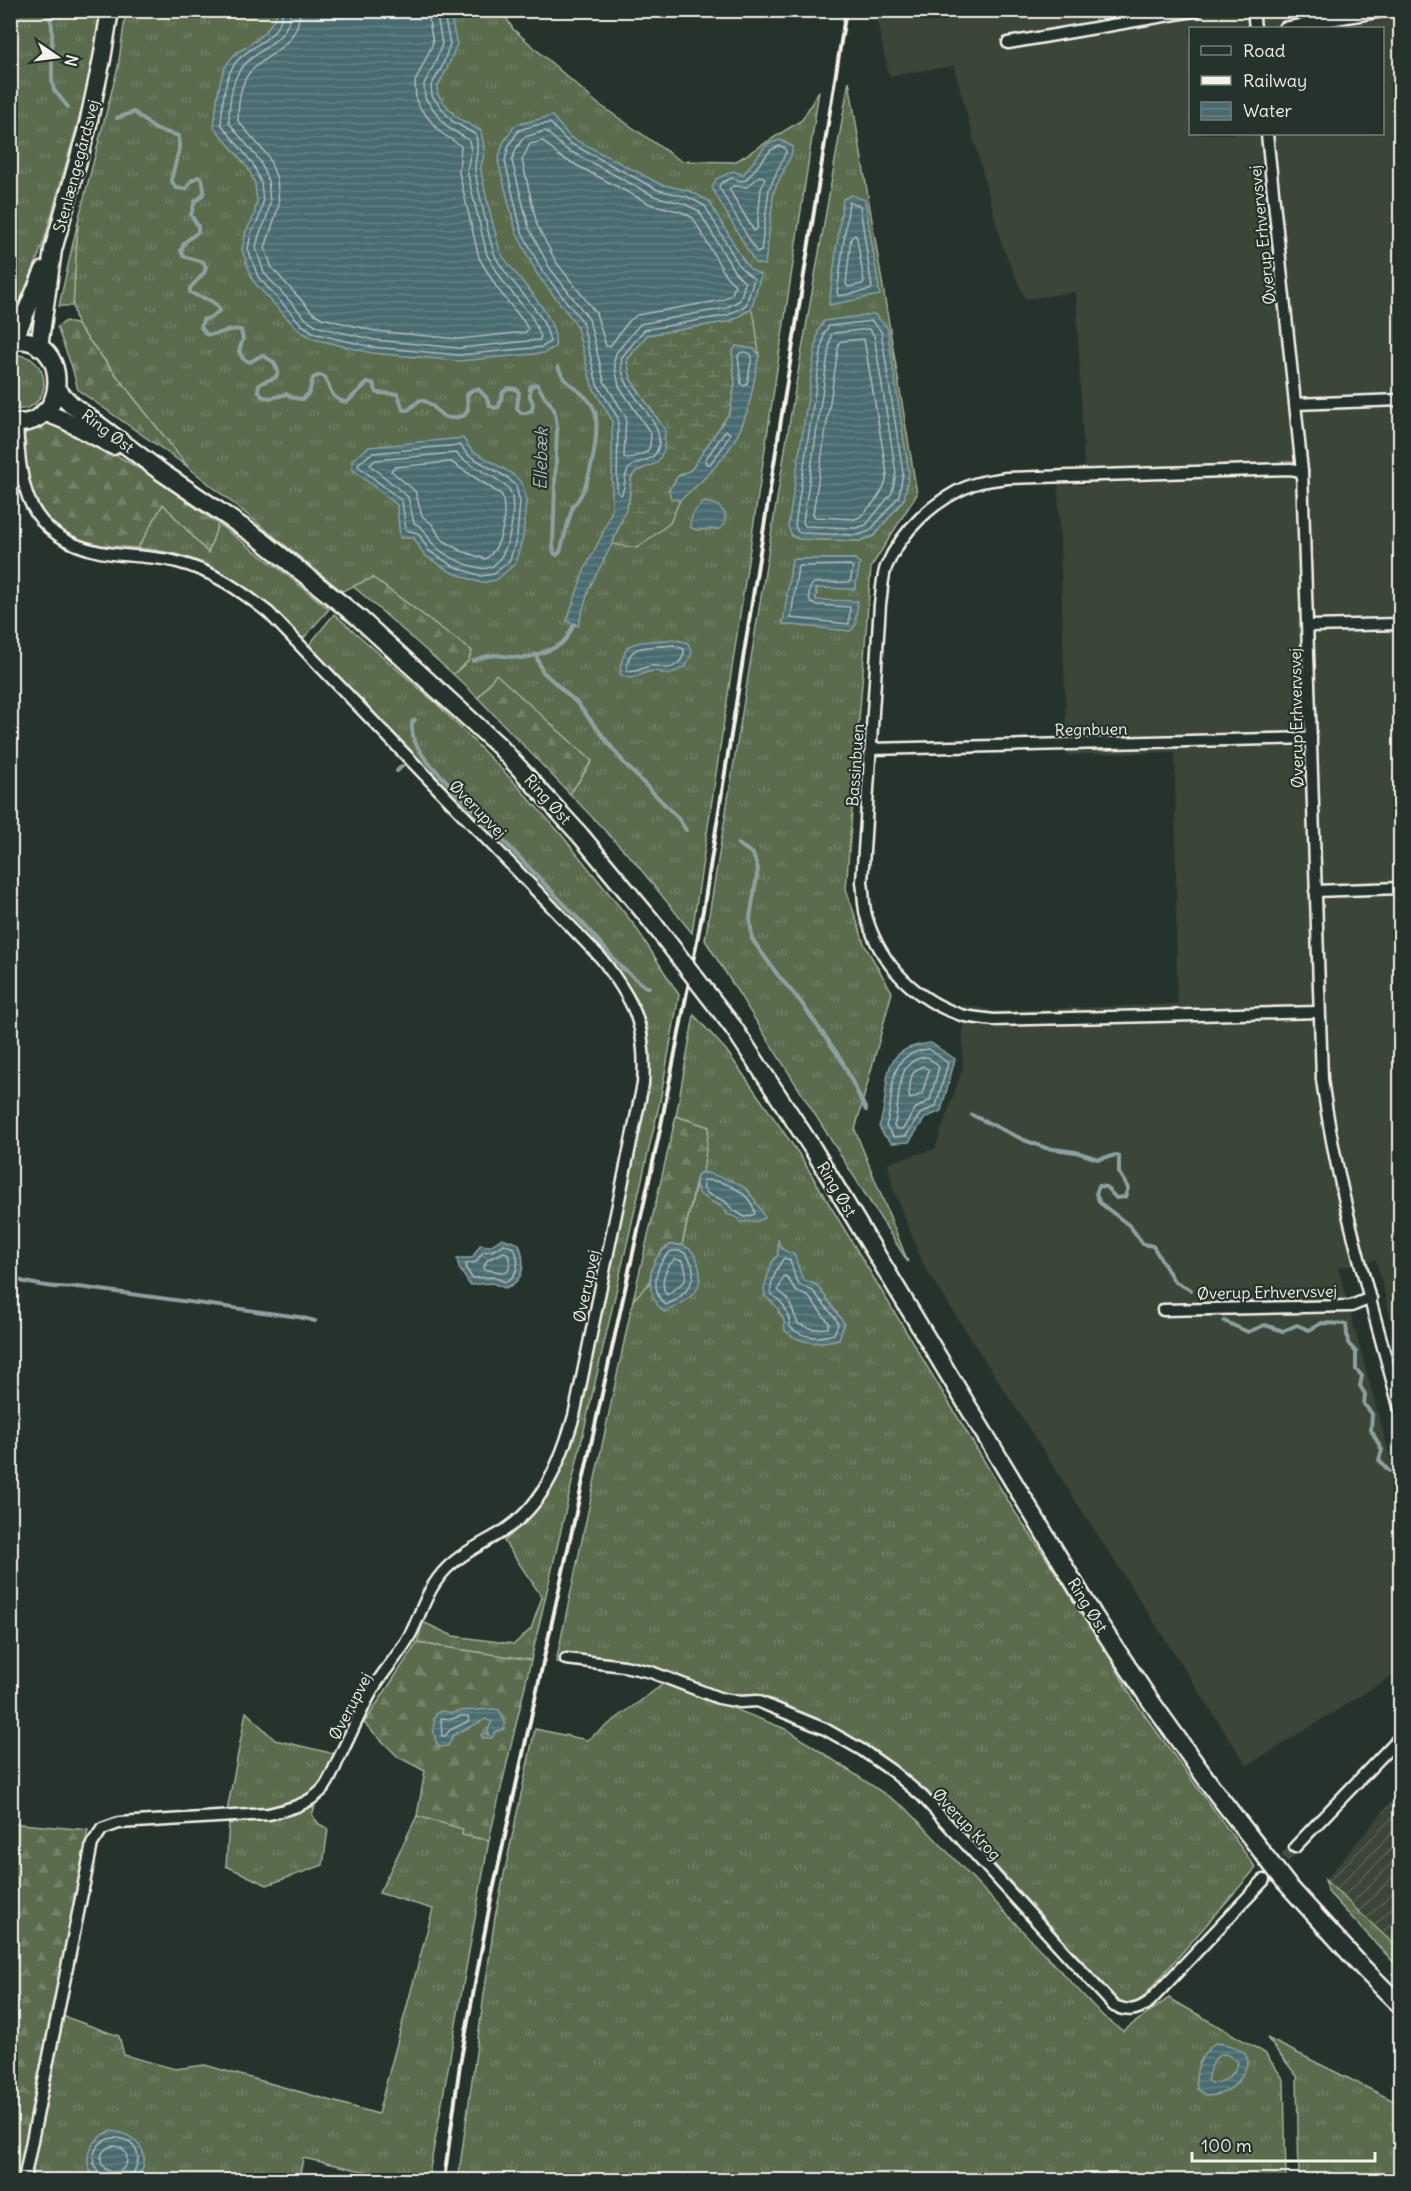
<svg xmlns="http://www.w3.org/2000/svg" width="1411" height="2191" font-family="Delius,sans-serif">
	<defs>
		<pattern id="industrial-furrows" width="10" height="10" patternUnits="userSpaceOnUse" patternTransform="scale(1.5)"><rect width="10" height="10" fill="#3b4439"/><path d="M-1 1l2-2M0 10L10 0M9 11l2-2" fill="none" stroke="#585f56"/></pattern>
		<pattern id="grass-tufts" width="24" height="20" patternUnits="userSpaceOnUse" patternTransform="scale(1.5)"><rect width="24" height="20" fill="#5a6c4e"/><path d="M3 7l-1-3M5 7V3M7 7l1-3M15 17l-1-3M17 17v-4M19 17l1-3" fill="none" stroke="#728168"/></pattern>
		<pattern id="forest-firs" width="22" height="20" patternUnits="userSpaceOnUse" patternTransform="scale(1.5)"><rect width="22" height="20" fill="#5a6c4e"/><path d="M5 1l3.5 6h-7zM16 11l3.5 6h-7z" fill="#728168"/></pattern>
		<pattern id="wetland-marsh" width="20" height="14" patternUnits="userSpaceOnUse" patternTransform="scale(1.5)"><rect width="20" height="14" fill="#5a6c4e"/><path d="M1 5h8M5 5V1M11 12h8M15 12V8" fill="none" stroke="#728168"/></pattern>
		<pattern id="water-rules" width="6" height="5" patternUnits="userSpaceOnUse" patternTransform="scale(1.5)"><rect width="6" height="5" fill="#496b70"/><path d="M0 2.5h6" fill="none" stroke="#648184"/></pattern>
	</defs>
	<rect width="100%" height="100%" fill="#26332d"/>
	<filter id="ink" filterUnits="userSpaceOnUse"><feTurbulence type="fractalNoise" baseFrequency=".0167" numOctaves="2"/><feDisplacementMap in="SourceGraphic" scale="12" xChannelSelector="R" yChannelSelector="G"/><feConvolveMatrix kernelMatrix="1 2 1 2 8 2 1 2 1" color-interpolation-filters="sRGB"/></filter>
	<g filter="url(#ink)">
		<path fill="#3b4439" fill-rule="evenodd" d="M875 11H1400V1355L1376 1260 1338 1268 1400 1493V1671L1247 1766 924 1266 893 1188 888 1163 935 1149 963 1068V1005L995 1011 1177 1004 1175 752 1067 755 1058 484 1085 485 1076 292 1025 299 1003 248 954 66 889 76ZM1190 28H1382V134H1190Z"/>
		<polygon fill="url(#industrial-furrows)" points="1400,1792 1400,1950 1325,1880"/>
		<g fill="url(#grass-tufts)" stroke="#a7ae9b" stroke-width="1.5" fill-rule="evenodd">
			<polygon points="11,11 103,11 91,76 44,241 16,316 11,320"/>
			<polygon points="126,11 502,11 513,29 597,103 681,161 735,162 802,120 819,91 692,933 634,861 570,794 592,761 496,675 478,698 453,674 468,661 472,651 373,578 342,591 188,467 77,325 73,306 78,221 118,67"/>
			<path d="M849 81 917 494 871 567 846 889 865 946 892 992 855 1130 908 1262 705 940 792 407ZM904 499 874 536 859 541 799 539 792 536ZM792 559H854L816 588V600L784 623Z"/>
			<path d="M12 354C18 355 26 356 31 359 57 377 41 417 11 408Z"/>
			<path d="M163 504 208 552 218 524 278 568 329 609 302 640C265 602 232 569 179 555 166 551 152 550 138 548Z"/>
			<polygon points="334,614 438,705 513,781 560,833 635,926 679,995 660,1101 531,1660 417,1643 423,1622 453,1636 514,1644 531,1629 542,1597 504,1541 534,1512 568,1454 649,1082 648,1028 638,1001 623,977 462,803 309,645"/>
			<polygon points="694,1015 726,1050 799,1154 1013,1509 1094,1629 1133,1699 1256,1868 1138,2003 1128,2004 1117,1999 979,1847 942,1809 901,1770 866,1745 816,1722 741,1698 717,1694 653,1670 556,1662 633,1300 682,1245 709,1127 676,1116"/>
			<polygon points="666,1682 788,1730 906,1808 1103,2016 1123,2031 1169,1998 1265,2053 1284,2080 1286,2180 458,2180 495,1917 535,1729 587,1740"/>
			<path d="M246 1712 275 1740 335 1754C330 1763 326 1775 320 1783 300 1811 258 1807 227 1811Z"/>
			<polygon points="315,1806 312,1815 319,1824 328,1829 323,1865 267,1885 226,1866 229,1823 270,1820"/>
			<polygon points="417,1816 464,1829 463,1835 489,1840 428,2180 404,2180 303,2158 299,2180 27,2180 60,2015 119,2036 124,2055 175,2069 205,2065 378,2114 433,1909 379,1893"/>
			<polygon points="1325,1880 1400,1950 1400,1969 1329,1893"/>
			<polygon points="1267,2038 1400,2104 1400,2180 1299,2180 1297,2076"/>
		</g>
		<g fill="url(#forest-firs)" stroke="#a7ae9b" stroke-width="1.5">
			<polygon points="78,221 73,306 59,306"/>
			<polygon points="66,321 77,325 188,467 78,390 72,367 57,327"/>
			<path d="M46 422 78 433 147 473 218 524 208 553 163 504 138 548C109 546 79 546 55 525 50 521 43 514 40 508 31 493 14 443 29 429 33 426 42 424 46 422Z"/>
			<polygon points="373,578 472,651 468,661 453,674 353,586"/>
			<polygon points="496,674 592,761 570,794 478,698"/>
			<polygon points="676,1116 709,1127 703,1172 698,1174 696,1180 682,1245 670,1245 662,1250 651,1274 649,1284 633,1300"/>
			<polygon points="417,1643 531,1660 489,1840 462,1835 463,1829 417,1816 425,1771 398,1757 364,1723"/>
			<polygon points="10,1823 88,1830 24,2180 10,2180"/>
		</g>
		<polygon fill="url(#wetland-marsh)" stroke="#a7ae9b" stroke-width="1.5" points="751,309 755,320 759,355 754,349 733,367 735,384 730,412 691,470 678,476 671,498 680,500 670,523 637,548 612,544 629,501 631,478 636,471 656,463 665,430 631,380 627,360 647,335 731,321"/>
		<g fill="url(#water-rules)" stroke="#8da1a0" stroke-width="1.5" fill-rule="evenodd">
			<path d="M278 11H449L457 44 447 69 437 88 438 95 456 117 481 131C482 138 485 147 484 154 484 158 481 163 481 167 480 174 498 246 501 253 516 279 560 316 555 347L544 353 459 361 372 353 314 339 298 330 253 281 242 250 246 231 254 216 257 201 255 184 248 168 214 127C217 105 217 73 233 56 236 53 241 50 245 48 261 37 270 29 278 11Z"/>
			<polygon points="552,116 570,137 660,184 690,191 709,201 745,263 750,269 761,275 751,309 731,321 647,335 627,360 631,380 665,430 664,450 657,463 636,471 631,478 629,501 612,544 589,589 578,626 567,621 584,571 602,535 612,510 612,420 592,386 576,324 537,274 516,232 498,161 503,143 515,125"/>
			<polygon points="780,140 792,146 792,153 774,191 765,265 755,263 712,188 716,179 733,171 743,175 767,144"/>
			<polygon points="851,195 865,200 880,295 829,305 843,199"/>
			<polygon points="874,314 887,327 909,473 904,499 874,536 859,541 799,539 792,536 788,527 818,331 824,321"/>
			<path d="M736 346 754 349 759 355C755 373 753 393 747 411 737 448 709 476 680 500L671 499 669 490 678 476 691 470 730 412 735 384 732 353Z"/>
			<polygon points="463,438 471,450 511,473 522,483 526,501 523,537 515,564 496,580 481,583 451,572 424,555 414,538 400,538 397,505 352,469 352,460 369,447"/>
			<path d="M704 502 717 505 725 513V523L720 529 696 530 690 527C690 516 695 509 704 502Z"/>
			<polygon points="792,559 854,559 860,563 855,589 816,588 816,600 858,601 855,626 850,631 783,624"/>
			<path d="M673 639 688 643 692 653 686 666 669 675C664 674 658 671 654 671 641 671 633 684 620 674L621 663 627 647C642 639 657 642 673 639Z"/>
			<path d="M931 1043 955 1059 941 1111 925 1118 909 1142 892 1143 884 1135 879 1127C894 1086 872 1049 931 1043Z"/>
			<path d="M703 1172C741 1183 746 1181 765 1218L758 1221 740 1222 738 1218 727 1214C722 1198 688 1204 698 1174Z"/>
			<path d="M502 1238 519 1244C526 1263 525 1281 505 1288L492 1283 470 1285 459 1268 457 1258H472L480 1245 490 1246Z"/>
			<path d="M778 1239C779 1249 785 1252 794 1254L801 1275 805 1281 817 1285 844 1323 839 1339C819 1344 802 1345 785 1331L784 1321 776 1306 765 1296 764 1288 772 1262 778 1255Z"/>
			<path d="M670 1245C675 1245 680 1245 684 1246 698 1250 703 1274 698 1287 693 1298 675 1308 664 1312 644 1294 646 1260 670 1245Z"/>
			<path d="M494 1709 499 1710 505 1723 504 1729 495 1732 492 1738H483L481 1735 483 1733 489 1735 488 1729 492 1722 486 1719 453 1735 448 1746 439 1747C433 1738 431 1721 438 1712L443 1711 452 1713 460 1711Z"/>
			<path d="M1215 2043C1227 2043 1234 2047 1245 2053L1248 2061C1242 2082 1229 2095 1207 2096L1197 2089C1193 2071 1201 2054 1215 2043ZM1220 2054H1226L1238 2062C1235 2075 1223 2084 1210 2083L1207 2080C1209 2071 1213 2060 1220 2054Z"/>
			<path d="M111 2131C138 2133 157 2159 134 2180H97C79 2162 89 2140 111 2131Z"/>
		</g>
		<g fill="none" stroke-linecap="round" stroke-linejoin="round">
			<g stroke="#b0bbb8" stroke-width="1.5">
				<path d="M283 10C280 39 253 43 237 61 223 77 223 104 221 124L253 164 261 183 263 202 259 218 251 233 248 249 258 277 302 325 316 334 372 347 459 355 542 347 550 342C544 306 508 285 494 253 491 245 474 174 475 167 476 153 479 152 476 135L452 121 432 96 431 86 442 67 450 44 443 10"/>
				<path d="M291 10C289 41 261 47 244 65 231 78 229 106 229 123L260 161 268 181 270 203 266 220 259 235 256 248 264 273 306 319 319 327 374 340 459 348 539 340 541 337 532 317 504 283 487 255 467 171 471 151 469 140 447 127 425 98 424 84 435 63 442 44 436 10"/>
				<path d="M300 10C299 45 271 51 251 71 240 82 238 106 238 121L268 156 277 179 279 205 265 248 272 268 312 312 322 318 375 331 459 339 526 332 528 329 524 322 497 288 479 258 459 173 461 146 440 132 420 108 416 100 415 82 433 43 427 10"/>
				<path d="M550 123 568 142 658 190 688 197 705 206 740 267 754 279 746 305 728 315 644 330 622 357C615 392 667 417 658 448 654 462 642 459 632 466 622 473 627 486 621 495L617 492 618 418 597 384 582 321 542 271 521 230 505 161 509 145 519 130 533 126Z"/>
				<polygon points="546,131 564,148 654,196 685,204 699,211 734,271 745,283 740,300 726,308 640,324 616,353 614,362 619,386 651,434 650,446 647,452 628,459 624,457 626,417 604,381 589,319 549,267 529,228 512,161 516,149 524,137"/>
				<polygon points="543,141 559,156 650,204 682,212 693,218 726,276 735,285 732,294 723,300 637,315 629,321 610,346 606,346 596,313 556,262 537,225 522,160 530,144"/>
				<polygon points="780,146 785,148 786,152 769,189 761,251 757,253 719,187 721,183 732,178 741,181 746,180 771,150"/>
				<polygon points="760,176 763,177 765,179 761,189 757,229 754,231 729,189 733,186 747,187"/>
				<polygon points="849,202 860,206 872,288 870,290 839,296 837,293"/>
				<polygon points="855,235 857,238 864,282 862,284 848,287 846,284 851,238"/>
				<polygon points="872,321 881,331 903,473 899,496 870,531 858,535 800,533 797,531 795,525 824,333 829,326"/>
				<polygon points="869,329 874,335 896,473 892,493 866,525 856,528 805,526 803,522 831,335 834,333"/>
				<path d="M864 339 887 474C886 491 872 505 860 517L855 519 815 517 813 514 839 343 841 341Z"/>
				<polygon points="745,352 751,354 752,357 747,384 744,386 741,384 738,356 740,353"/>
				<polygon points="726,430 730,434 723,447 710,464 706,464 705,460"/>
				<polygon points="460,445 468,455 508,478 516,486 520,502 517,536 510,560 494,574 481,576 453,566 429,551 418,533 406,530 402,501 358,466 359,463 372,453"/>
				<path d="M456 453C469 468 500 477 509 489 519 504 509 575 480 568 465 565 445 556 435 546 425 537 428 529 414 523L408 497 370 465 375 460Z"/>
				<path d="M451 462 502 495C507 516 503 546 486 559L461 551 441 539 432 524 422 516 415 491 391 471 394 467Z"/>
				<path d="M850 565 853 568 850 582 814 583C808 587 808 597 811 603L816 605 850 607 849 624 791 618 798 566Z"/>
				<path d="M673 645 684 649C685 659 676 668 666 668 660 667 656 665 651 666 642 667 635 674 627 671 626 640 651 649 673 645Z"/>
				<path d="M929 1049 948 1063 936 1106 920 1114 906 1136 894 1137 886 1126C897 1093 882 1054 929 1049Z"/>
				<path d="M928 1057 939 1067 930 1100 915 1109 903 1129H897L894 1126C902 1101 892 1058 928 1057Z"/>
				<path d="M923 1066 929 1070 922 1094 910 1099 909 1096C911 1082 908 1072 923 1066Z"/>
				<path d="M703 1180C724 1179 752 1193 755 1214L745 1217 733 1210 725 1201 708 1194 704 1189Z"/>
				<path d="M504 1244 514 1248C520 1260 519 1276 505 1282L493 1277 472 1278 466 1268V1264L476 1262 483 1252 492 1251Z"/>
				<path d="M672 1251H681L686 1254C703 1276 687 1296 666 1305 649 1293 655 1261 672 1251Z"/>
				<path d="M504 1252 508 1254C510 1260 511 1268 506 1273L483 1269 487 1260Z"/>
				<path d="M784 1258 790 1260 795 1277 800 1285 813 1291 836 1319 838 1324 834 1334C819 1339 802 1338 790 1327 790 1319 786 1307 779 1300 776 1298 774 1298 772 1294 767 1287 779 1264 784 1258Z"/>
				<path d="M675 1259 683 1261 686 1272 685 1281 667 1295C659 1284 665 1267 675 1259Z"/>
				<polygon points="784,1276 787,1277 796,1291 809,1297 829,1323 828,1328 813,1329 798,1324 788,1299 778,1290"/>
				<polygon points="461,1716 468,1716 469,1721 450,1730 445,1736 442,1736 441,1718 452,1719"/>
				<circle cx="114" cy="2159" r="13"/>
				<path d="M101 2180C100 2171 91 2165 94 2154 101 2130 136 2134 138 2158 138 2167 132 2173 131 2180"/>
			</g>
			<g stroke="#8da1a0" stroke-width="4">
				<polyline points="44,10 50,18 52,26 52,80 54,90 68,107"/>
				<path d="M117 118 134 112 155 129 179 136V150L171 180 176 188 186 189 192 180 198 177 202 179C205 191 206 195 195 201L191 215 198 226V232L185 242 181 250 183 256 203 262 206 267 204 273 190 288V292C201 300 212 296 220 310L212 317 203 320 201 327 206 334C218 337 228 327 241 330L243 339 239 351 243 359 250 362 262 355 274 362 278 371 276 377C270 381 264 380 259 385L258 390 263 397 272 398 286 394 294 398 303 399 309 393 313 378 320 375 325 377C330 389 332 401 347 402L367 383H373L377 393 398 394 403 410H408L420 400C441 403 435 426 465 415L468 409 467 395 472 390 478 389 486 397 490 406 495 408 499 407 503 392 508 388 516 389 519 393 517 408 521 413H526L532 410 533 403 530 397V387L536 384C541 388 541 392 544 396 556 410 555 409 557 428L553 544 554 553 557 555 560 552 573 505C589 495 602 426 594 409 589 396 574 389 565 379 562 376 560 371 558 367"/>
				<polyline points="536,655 542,671 578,704 624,763 678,818 686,830"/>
				<path d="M473 661C494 651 501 657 523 658 529 658 535 655 541 653 561 646 565 644 574 624"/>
				<path d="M415 720 412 722C411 738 417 748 427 761L587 928 622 968 646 987H649"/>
				<polyline points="397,771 402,766"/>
				<polyline points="738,844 753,854 758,869 750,918 752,939 777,974 800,1001 841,1059 866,1110"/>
				<polyline points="972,1115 1024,1140 1046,1148 1076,1152 1098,1159 1117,1155 1119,1156 1119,1173 1128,1188 1125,1197 1116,1198 1106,1187 1099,1186 1096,1194 1100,1203 1130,1226 1143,1244 1153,1246 1174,1281 1191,1290"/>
				<path d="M10 1278C33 1285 55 1289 79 1287L299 1317 315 1321"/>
				<polyline points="1224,1321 1248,1332 1265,1325 1283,1331 1297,1325 1309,1330 1322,1323 1346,1324 1348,1343 1356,1352 1356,1369 1362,1376 1360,1386 1365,1394 1364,1404 1372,1414 1371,1430 1382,1450 1379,1460 1389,1471"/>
			</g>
			<polyline stroke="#455049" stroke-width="10" stroke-dasharray="10 5" stroke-linecap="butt" points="1264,1880 1295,1847"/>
			<defs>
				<g id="street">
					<polyline points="1253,10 1255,28"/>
					<polyline points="1284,28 1388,10"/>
					<polyline points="1008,43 1199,10"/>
					<path d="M1267 134 1302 471 1322 1079C1337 1192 1371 1300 1400 1410"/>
					<polyline points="1295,404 1400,400"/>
					<path d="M17 423C20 488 26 536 100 552 125 557 152 555 177 562 213 571 240 590 269 613L601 958C635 1002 647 1027 643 1084L574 1416C561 1459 546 1501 508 1528 489 1541 464 1551 447 1568 428 1587 423 1608 412 1631 403 1650 387 1667 376 1684 362 1707 351 1734 339 1758 334 1768 330 1782 322 1790 307 1805 289 1809 269 1814L119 1823 102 1829 92 1844 24 2180"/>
					<path d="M1302 471 1290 469 1007 478C995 480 982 481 971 485 934 500 902 530 886 567 882 578 882 592 880 604L862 882C864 894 863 908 867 919 881 965 916 1000 961 1015 971 1018 983 1018 993 1020L1319 1012"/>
					<polyline points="1309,626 1400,624"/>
					<polyline points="871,749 1311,738"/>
					<polyline points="1315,891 1400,888"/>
					<polyline points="1163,1310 1351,1306 1371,1298"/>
					<path d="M566 1659 624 1666 651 1672 719 1698 740 1702 757 1701 825 1729 862 1750 892 1771 922 1796 1114 2006C1129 2012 1136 2011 1149 2002L1264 1880"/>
					<polyline points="1295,1847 1400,1737"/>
				</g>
				<g id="secondary">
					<polyline points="14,340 44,270"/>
					<path d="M10 341C73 331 71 433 10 422"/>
					<polyline points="39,347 53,250 87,129 102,59 110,10"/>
					<polyline points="57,390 72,405 160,471 260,539 359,618 499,746 581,836 649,918"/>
					<polyline points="44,412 64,420 113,446"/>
					<polyline points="733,1027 813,1149 1094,1616 1145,1693 1217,1794 1286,1883 1363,1968 1400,2005"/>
				</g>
			</defs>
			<use href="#street" stroke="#f4f1e8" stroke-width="15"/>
			<use href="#secondary" stroke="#f4f1e8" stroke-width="21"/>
			<use href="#street" stroke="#26332d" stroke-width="10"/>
			<use href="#secondary" stroke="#26332d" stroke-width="16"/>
			<polyline stroke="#f4f1e8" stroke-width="4" points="444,2180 460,2064 490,1904 660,1130 704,905 846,10"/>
			<defs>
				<polyline id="secondary-bridge" points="649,918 733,1027"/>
			</defs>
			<use href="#secondary-bridge" stroke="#f4f1e8" stroke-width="21" stroke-linecap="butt"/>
			<use href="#secondary-bridge" stroke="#26332d" stroke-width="16"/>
		</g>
	</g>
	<g text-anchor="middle" stroke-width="4.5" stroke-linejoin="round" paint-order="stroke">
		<g font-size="16" fill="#f4f1e8" stroke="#26332d">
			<text transform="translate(76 166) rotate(-75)" y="6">Stenlængegårdsvej</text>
			<text transform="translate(1262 235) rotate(-96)" y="6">Øverup Erhvervsvej</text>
			<text transform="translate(108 431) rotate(37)" y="6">Ring Øst</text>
			<text transform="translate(1296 718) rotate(-91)" y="6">Øverup Erhvervsvej</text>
			<text transform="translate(1091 729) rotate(-1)" y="6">Regnbuen</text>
			<text transform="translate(855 765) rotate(-86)" y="6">Bassinbuen</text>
			<text transform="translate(548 799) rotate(48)" y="6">Ring Øst</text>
			<text transform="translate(478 809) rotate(46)" y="6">Øverupvej</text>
			<text transform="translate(837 1189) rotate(59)" y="6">Ring Øst</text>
			<text transform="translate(586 1286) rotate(-78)" y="6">Øverupvej</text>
			<text transform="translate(1267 1292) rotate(-1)" y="6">Øverup Erhvervsvej</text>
			<text transform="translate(1088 1605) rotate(58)" y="6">Ring Øst</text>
			<text transform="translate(350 1706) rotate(-62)" y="6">Øverupvej</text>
			<text transform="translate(967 1824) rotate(47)" y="6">Øverup Krog</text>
		</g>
		<g font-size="18" font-style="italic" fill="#b0bbb8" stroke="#26332d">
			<text transform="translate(541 459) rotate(-89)" y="6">Ellebæk</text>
		</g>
	</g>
	<rect width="1411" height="2191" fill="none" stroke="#26332d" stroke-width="36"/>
	<rect x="18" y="18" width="1375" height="2155" fill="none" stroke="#f4f1e8" stroke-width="2" filter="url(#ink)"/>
	<rect x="1189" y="27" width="195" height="108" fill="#26332d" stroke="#787f78" stroke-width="1.5"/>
	<rect x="1201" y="46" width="30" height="9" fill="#26332d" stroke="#787f78" stroke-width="1.5"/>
	<text x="1243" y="57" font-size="18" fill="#f4f1e8">Road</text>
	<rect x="1201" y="76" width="30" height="9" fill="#f4f1e8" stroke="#787f78" stroke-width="1.5"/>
	<text x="1243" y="87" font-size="18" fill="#f4f1e8">Railway</text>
	<rect x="1201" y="102" width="30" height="18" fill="url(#water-rules)" stroke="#787f78" stroke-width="1.5"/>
	<text x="1243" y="117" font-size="18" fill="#f4f1e8">Water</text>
	<g transform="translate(57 57) rotate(104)" stroke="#26332d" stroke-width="4.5" paint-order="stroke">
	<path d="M0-4.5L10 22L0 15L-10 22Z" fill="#f4f1e8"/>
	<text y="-9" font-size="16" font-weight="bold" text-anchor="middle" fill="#f4f1e8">N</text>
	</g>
	<path d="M1192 2152v9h183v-9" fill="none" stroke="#f4f1e8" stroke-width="3"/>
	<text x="1201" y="2152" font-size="18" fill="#f4f1e8" stroke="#26332d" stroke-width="4.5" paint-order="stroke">100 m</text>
</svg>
